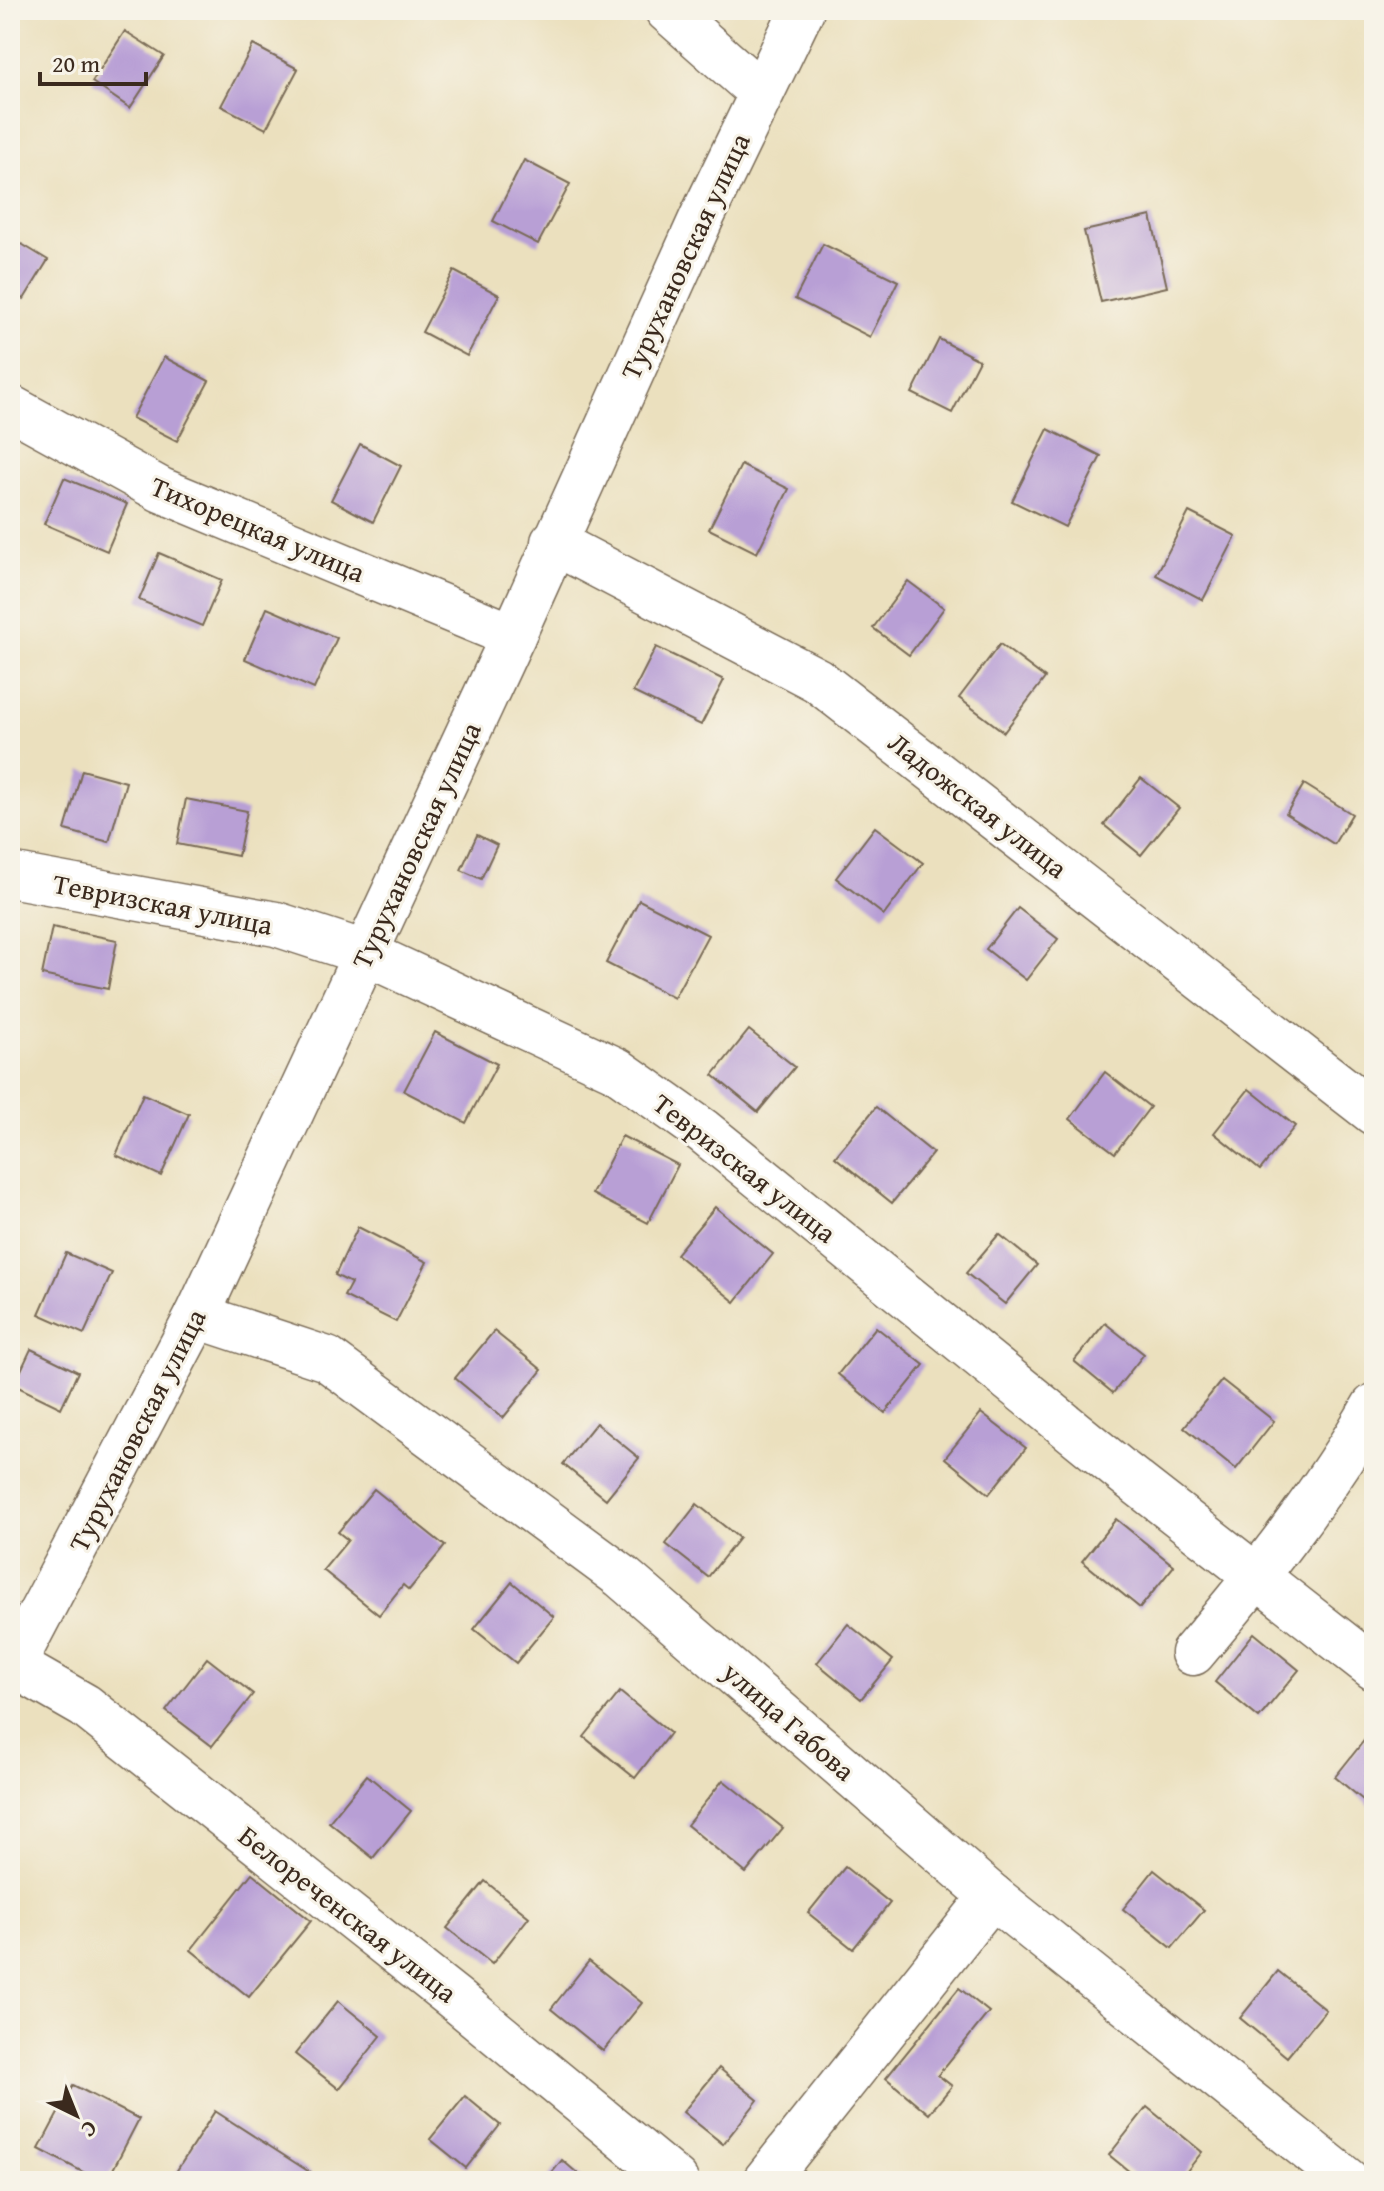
<svg xmlns="http://www.w3.org/2000/svg" width="1384" height="2191" font-family="'Gentium Book Plus',serif">
	<rect width="100%" height="100%" fill="#f7f3e8"/>
	<filter id="ink" filterUnits="userSpaceOnUse"><feTurbulence type="fractalNoise" baseFrequency=".0125" numOctaves="2"/><feDisplacementMap in="SourceGraphic" scale="16" xChannelSelector="R" yChannelSelector="G"/><feConvolveMatrix kernelMatrix="1 2 1 2 8 2 1 2 1" color-interpolation-filters="sRGB"/></filter>
	<filter id="wash" filterUnits="userSpaceOnUse"><feTurbulence type="fractalNoise" baseFrequency=".006" numOctaves="4" result="noise"/><feDisplacementMap in="SourceGraphic" scale="32" xChannelSelector="R" yChannelSelector="G"/><feGaussianBlur stdDeviation="1.8" result="paint"/><feColorMatrix in="noise" values="0 0 0 0 0 0 0 0 0 0 0 0 0 0 0 0 0 1.4 0 .05"/><feComposite in="paint" operator="in"/></filter>
	<g filter="url(#wash)">
		<rect width="100%" height="100%" fill="#ebe0be"/>
		<g id="blocks">
			<g fill="#b89fd5">
				<polygon points="125,31 164,56 130,108 92,82"/>
				<polygon points="253,45 298,69 266,129 221,106"/>
				<polygon points="524,160 570,184 538,244 493,221"/>
				<polygon points="1151,216 1167,287 1101,302 1084,231"/>
				<polygon points="10,237 48,260 24,299 10,291"/>
				<polygon points="823,244 898,281 870,337 795,299"/>
				<polygon points="454,271 499,295 467,356 422,332"/>
				<polygon points="939,339 979,360 952,413 912,393"/>
				<polygon points="164,357 209,381 177,441 132,418"/>
				<polygon points="1048,429 1101,456 1065,527 1012,501"/>
				<polygon points="360,444 401,466 373,522 331,500"/>
				<polygon points="741,465 789,489 757,553 709,529"/>
				<polygon points="64,478 127,504 107,551 44,524"/>
				<polygon points="1189,512 1236,536 1203,600 1156,575"/>
				<polygon points="159,553 222,580 202,626 139,600"/>
				<polygon points="908,581 944,608 909,655 873,628"/>
				<polygon points="267,608 337,638 314,689 245,659"/>
				<polygon points="1000,644 1045,678 1004,732 959,698"/>
				<polygon points="656,647 724,680 701,725 633,692"/>
				<polygon points="82,770 126,782 109,842 65,830"/>
				<polygon points="1141,778 1179,808 1141,855 1104,825"/>
				<polygon points="1304,784 1352,814 1334,844 1286,814"/>
				<polygon points="186,799 247,811 238,856 177,844"/>
				<polygon points="875,827 923,863 884,915 836,878"/>
				<polygon points="477,835 497,845 481,879 461,870"/>
				<polygon points="639,900 708,935 674,998 606,963"/>
				<polygon points="1018,908 1058,939 1026,980 986,949"/>
				<polygon points="52,927 117,940 108,989 42,975"/>
				<polygon points="749,1030 795,1067 758,1112 713,1075"/>
				<polygon points="435,1032 497,1064 466,1123 404,1091"/>
				<polygon points="1105,1072 1150,1107 1115,1153 1070,1119"/>
				<polygon points="1249,1089 1295,1126 1260,1170 1214,1133"/>
				<polygon points="143,1094 189,1114 161,1176 116,1155"/>
				<polygon points="876,1107 933,1153 892,1203 835,1157"/>
				<polygon points="622,1136 678,1165 648,1223 592,1194"/>
				<polygon points="715,1207 773,1254 735,1302 676,1254"/>
				<polygon points="358,1227 427,1262 396,1322 344,1296 351,1283 335,1275"/>
				<polygon points="999,1234 1037,1265 1005,1304 966,1273"/>
				<polygon points="66,1253 112,1273 84,1334 39,1314"/>
				<polygon points="1105,1323 1144,1354 1113,1393 1074,1361"/>
				<polygon points="876,1327 924,1365 885,1413 838,1374"/>
				<polygon points="494,1331 542,1370 503,1418 455,1378"/>
				<polygon points="31,1349 78,1372 61,1408 14,1385"/>
				<polygon points="1222,1380 1274,1421 1236,1469 1184,1427"/>
				<polygon points="981,1413 1026,1448 989,1494 945,1458"/>
				<polygon points="596,1423 639,1458 606,1499 563,1464"/>
				<polygon points="374,1489 445,1546 409,1590 403,1585 379,1615 323,1570 348,1540 338,1532"/>
				<polygon points="697,1504 739,1538 708,1577 666,1544"/>
				<polygon points="1116,1519 1174,1566 1140,1608 1082,1561"/>
				<polygon points="512,1582 554,1617 516,1663 474,1629"/>
				<polygon points="848,1624 893,1660 861,1699 817,1663"/>
				<polygon points="1254,1633 1299,1670 1259,1718 1215,1682"/>
				<polygon points="207,1658 253,1694 212,1746 166,1711"/>
				<polygon points="620,1692 670,1733 635,1778 584,1737"/>
				<polygon points="1374,1728 1374,1809 1335,1777"/>
				<polygon points="367,1775 411,1811 373,1858 329,1822"/>
				<polygon points="723,1780 783,1828 746,1873 687,1825"/>
				<polygon points="845,1867 890,1903 853,1949 808,1913"/>
				<polygon points="1154,1870 1204,1910 1172,1948 1123,1909"/>
				<polygon points="252,1873 311,1921 249,1997 191,1950"/>
				<polygon points="485,1881 529,1917 492,1964 447,1928"/>
				<polygon points="589,1961 642,2003 603,2051 551,2009"/>
				<polygon points="1278,1971 1326,2010 1287,2057 1240,2018"/>
				<polygon points="959,1988 989,2012 938,2075 952,2086 929,2114 886,2078"/>
				<polygon points="338,2001 381,2036 339,2089 295,2054"/>
				<polygon points="719,2068 758,2100 723,2144 683,2112"/>
				<polygon points="73,2085 139,2119 107,2181 100,2181 39,2149"/>
				<polygon points="465,2096 500,2125 466,2168 430,2139"/>
				<polygon points="1147,2107 1202,2152 1179,2181 1141,2181 1109,2155"/>
				<polygon points="215,2111 311,2173 306,2181 191,2181 176,2172"/>
				<polygon points="562,2160 583,2178 580,2181 545,2181"/>
			</g>
		</g>
	</g>
	<g filter="url(#ink)">
		<use href="#blocks" fill-opacity="0" stroke="#796a56" stroke-width="2"/>
		<g fill="none" stroke-linecap="round" stroke-linejoin="round">
			<defs>
				<g id="minor">
					<polyline points="667,10 761,93"/>
					<polyline points="10,407 161,490 513,636"/>
					<polyline points="553,542 817,680 1374,1113"/>
					<polyline points="10,875 276,924 365,953 617,1070 703,1131 1123,1472 1374,1668"/>
					<polyline points="197,1316 327,1359 621,1576 992,1896 1348,2181"/>
					<path d="M1193 1653C1259 1575 1323 1495 1374 1406"/>
					<polyline points="10,1663 85,1706 454,1998 676,2181"/>
					<polyline points="10,1671 197,1316 513,636 702,217 802,10"/>
					<polyline points="765,2181 992,1896"/>
				</g>
			</defs>
			<use href="#minor" stroke="#796a56" stroke-width="47"/>
			<use href="#minor" stroke="#fff" stroke-width="44"/>
		</g>
	</g>
	<g text-anchor="middle" stroke-width="6" stroke-linejoin="round" paint-order="stroke">
		<g font-size="28" fill="#3b2a1e" stroke="#f7f3e8">
			<text transform="translate(685 256) rotate(-65)" y="10">Турухановская улица</text>
			<text transform="translate(258 529) rotate(23)" y="10">Тихорецкая улица</text>
			<text transform="translate(978 805) rotate(38)" y="10">Ладожская улица</text>
			<text transform="translate(416 845) rotate(-65)" y="10">Турухановская улица</text>
			<text transform="translate(163 904) rotate(11)" y="10">Тевризская улица</text>
			<text transform="translate(745 1168) rotate(38)" y="10">Тевризская улица</text>
			<text transform="translate(137 1430) rotate(-63)" y="10">Турухановская улица</text>
			<text transform="translate(789 1721) rotate(41)" y="10">улица Габова</text>
			<text transform="translate(348 1914) rotate(38)" y="10">Белореченская улица</text>
		</g>
	</g>
	<rect width="1384" height="2191" fill="none" stroke="#f7f3e8" stroke-width="40"/>
	<g transform="translate(76 2115) rotate(137)" stroke="#f7f3e8" stroke-width="6" paint-order="stroke">
	<path d="M0-6L14 30L0 20L-14 30Z" fill="#3b2a1e"/>
	<text y="-12" font-size="22" font-weight="bold" text-anchor="middle" fill="#3b2a1e">С</text>
	</g>
	<path d="M40 72v12h106v-12" fill="none" stroke="#3b2a1e" stroke-width="4"/>
	<text x="52" y="72" font-size="24" fill="#3b2a1e" stroke="#f7f3e8" stroke-width="6" paint-order="stroke">20 m</text>
</svg>
